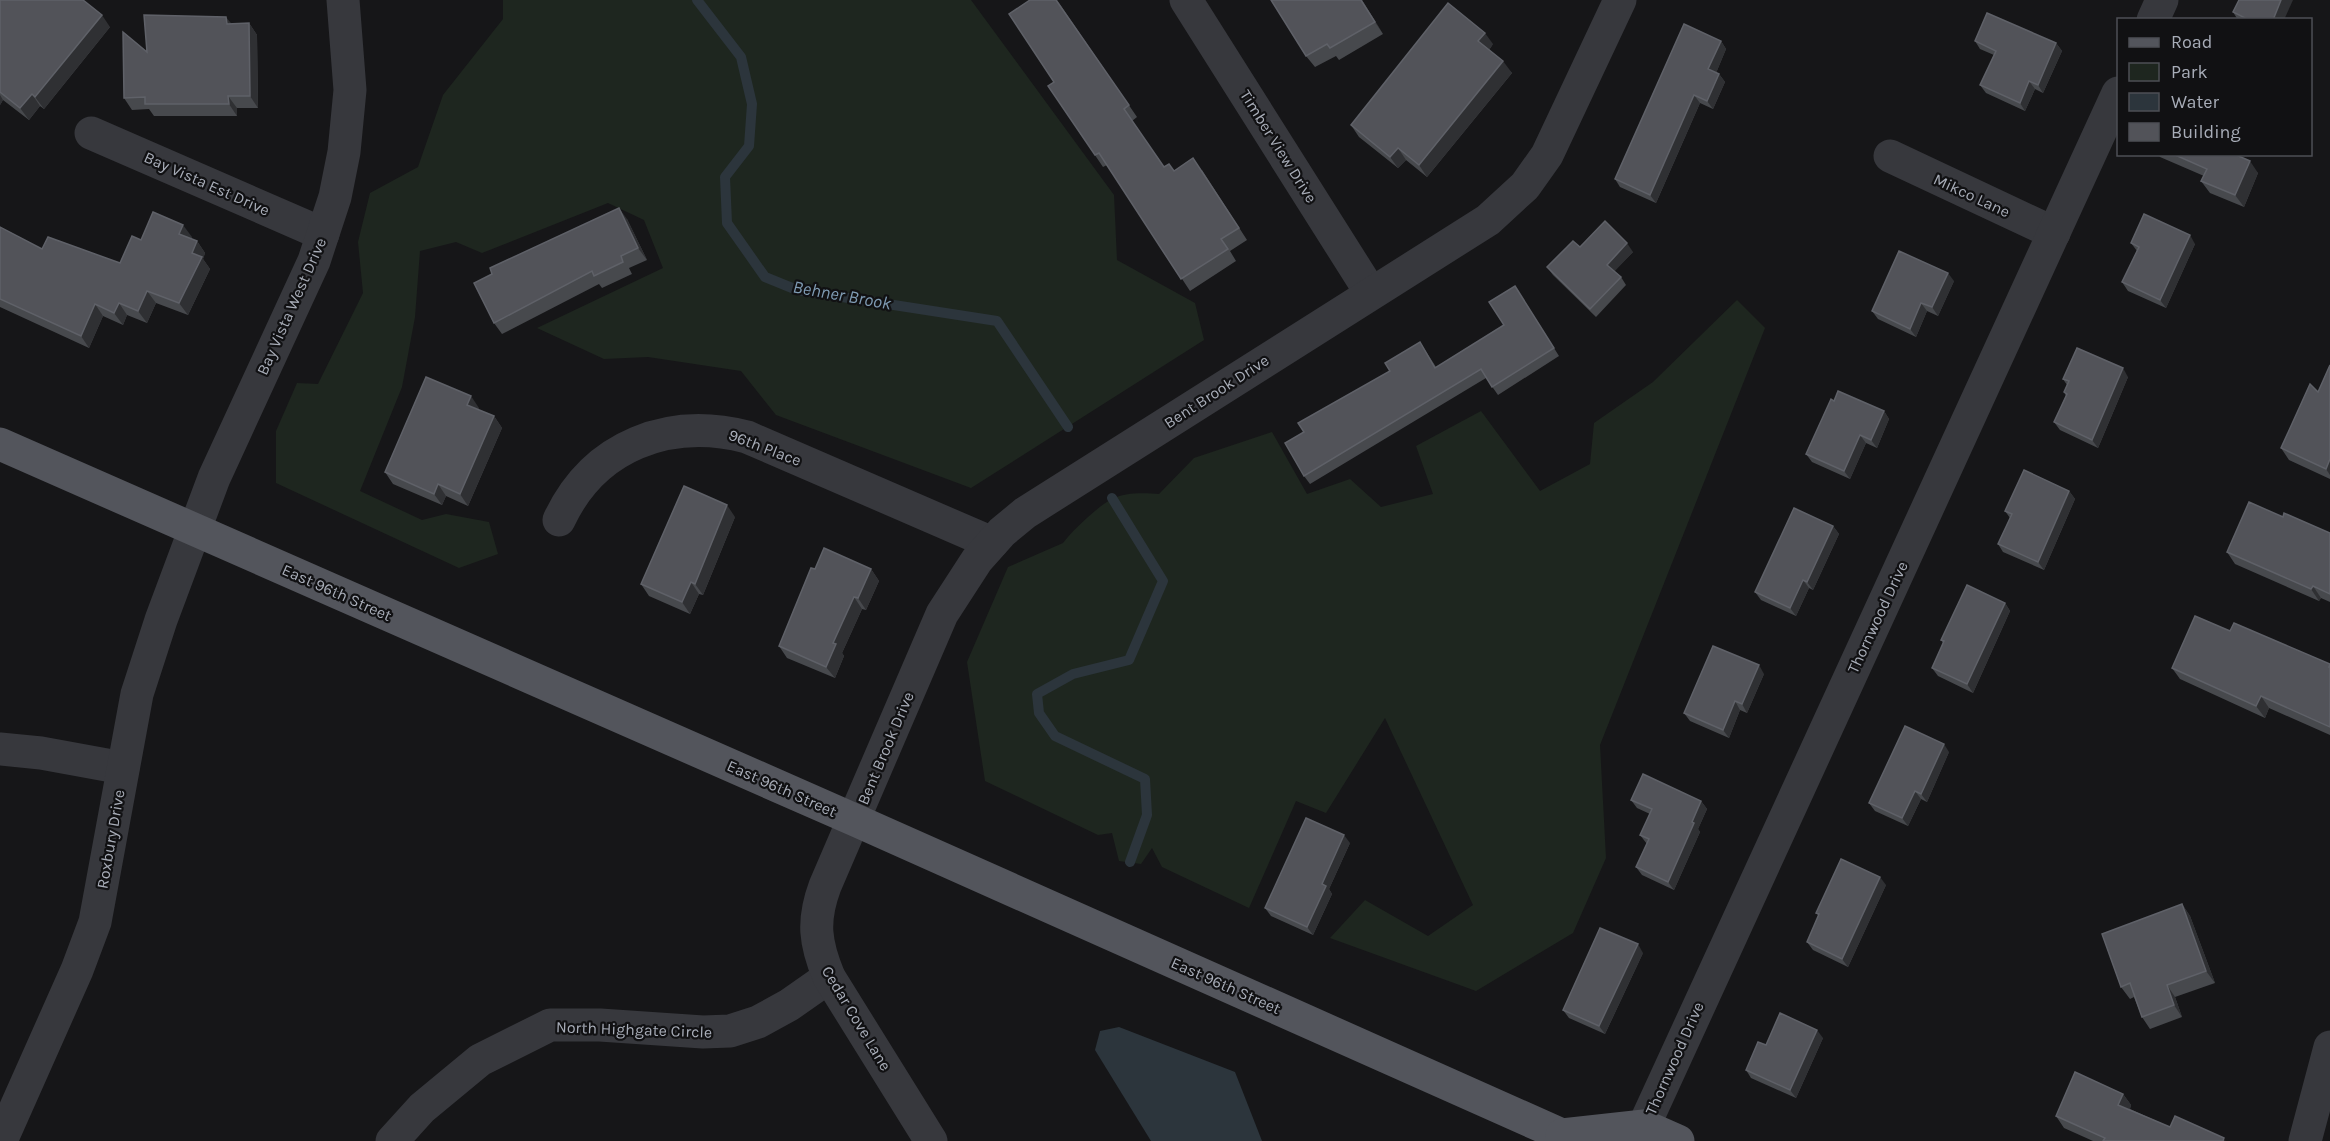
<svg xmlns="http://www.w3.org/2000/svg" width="2330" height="1141" font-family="Karla,sans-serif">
	<rect width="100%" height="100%" fill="#161618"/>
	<g fill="#1e261f">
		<polygon points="503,0 971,0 1114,195 1117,260 1195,303 1204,340 971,488 776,415 741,371 648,357 604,359 537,328 663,268 644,220 608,203 482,253 456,242 420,251 415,317 402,387 360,491 422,520 446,514 489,522 498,554 459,568 276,483 276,431 297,383 318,384 363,293 358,242 370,193 418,167 443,95 503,19"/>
		<path d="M1737 300 1765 328 1600 745 1606 858 1573 933 1476 991 1330 938 1365 900 1428 936 1473 905 1385 718 1326 813 1296 801 1249 908 1162 867 1152 848 1141 864 1119 861 1112 833 1098 835 985 781 967 662 1008 567 1063 543C1072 531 1098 506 1112 499 1125 492 1145 493 1159 494L1194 458 1272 432 1307 494 1350 479 1381 507 1433 494 1416 446 1481 411 1540 491 1590 464 1594 423 1653 382Z"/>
	</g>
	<polygon fill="#2c353c" points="1119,1027 1235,1072 1262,1141 1151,1141 1095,1050 1100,1031"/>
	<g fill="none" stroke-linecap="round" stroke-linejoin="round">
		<g stroke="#2c353c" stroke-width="10">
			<polyline points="697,0 741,57 752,104 749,146 725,177 727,223 765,277 797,290 997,321 1068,427"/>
			<polyline points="1112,498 1163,581 1129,660 1073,674 1037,694 1039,713 1055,736 1145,779 1147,815 1130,862"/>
		</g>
		<g stroke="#37383d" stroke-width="33">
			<polyline points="1186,0 1371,293"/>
			<polyline points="2153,20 2162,0"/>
			<polyline points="91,133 323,234"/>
			<polyline points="1890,156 2054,233"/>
			<path d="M559 520C594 445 669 417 747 437L992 543"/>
			<polyline points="0,749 41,753 123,768"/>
			<polyline points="1,1141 77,970 95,922 137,694 161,620 214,478 314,261 335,197 344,152 350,90 343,0"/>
			<polyline points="392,1141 422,1108 480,1060 550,1025 600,1025 703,1032 730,1031 758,1022 789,1005 829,977"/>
			<path d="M931 1141 829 977C815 943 812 921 825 886L942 614 977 560 1002 532 1025 513 1488 220 1525 186 1547 155 1620 0"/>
			<polyline points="1637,1141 2118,93"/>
			<polyline points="2305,1141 2330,1047"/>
		</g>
		<g stroke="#53555c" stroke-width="33">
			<polyline points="0,444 855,820 1562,1135 1568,1141"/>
			<polyline points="1562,1135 1644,1126 1678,1141"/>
		</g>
	</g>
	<g fill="#47494d">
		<polygon points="0,0 110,27 44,109 40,106 29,120 3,100 0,105"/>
		<polygon points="1057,0 1137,117 1132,121 1164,167 1174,171 1202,170 1247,240 1230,251 1236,261 1190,291 1107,165 1103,167 1048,86 1054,82"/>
		<polygon points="1362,0 1383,34 1339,60 1336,56 1315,67 1306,56"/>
		<polygon points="2233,12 2284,20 2238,20"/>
		<polygon points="249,23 257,35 258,108 237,108 237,116 154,116 149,109 132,110 124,98 147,52 231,24"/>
		<polygon points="1721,41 1726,49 1716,73 1719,74 1725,82 1713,109 1700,103 1656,203 1620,187 1615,179"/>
		<polygon points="1975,41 2056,43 2062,51 2043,93 2035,89 2025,111 1986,93 1980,85 1994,55 1980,49"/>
		<polygon points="1493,44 1489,50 1512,73 1427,177 1406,160 1398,168 1359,137 1351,125"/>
		<polygon points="2158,154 2234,154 2258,173 2244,207 2210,193 2201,181 2204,176 2160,157"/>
		<polygon points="627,219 647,260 629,268 632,274 602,288 599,284 502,334 494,323"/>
		<polygon points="0,227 42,249 120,263 141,240 192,237 191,239 197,241 205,253 203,259 210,269 188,315 156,303 147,323 127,315 123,325 103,316 89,348 0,307"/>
		<polygon points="2131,243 2195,244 2166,308 2128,291 2122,282 2137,251"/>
		<polygon points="1580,247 1633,252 1614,271 1621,277 1626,285 1596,317 1553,275 1547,267"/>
		<polygon points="1954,281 1938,316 1927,311 1916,337 1878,319 1872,311"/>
		<polygon points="1520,294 1559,356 1498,395 1486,378 1310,484 1304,476 1304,432 1390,371 1420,342 1436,367 1504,325"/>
		<polygon points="2330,365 2330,479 2289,460 2281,448 2318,392"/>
		<polygon points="2128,377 2098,448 2060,430 2054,422 2066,396 2064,392 2067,385 2063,379"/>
		<polygon points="1834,401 1884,411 1889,419 1877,448 1866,443 1850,479 1812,462 1806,454"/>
		<polygon points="479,408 478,410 494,416 502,428 468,506 446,496 442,505 393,484 385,472"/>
		<polygon points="2069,491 2075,499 2044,570 2003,552 1998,544 2010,518 2005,511"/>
		<polygon points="735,517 703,595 699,594 690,614 649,596 641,584"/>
		<polygon points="2283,517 2330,533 2330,602 2321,598 2319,601 2235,564 2227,552"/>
		<polygon points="1833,526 1839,534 1813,590 1809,588 1796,616 1761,600 1755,592"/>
		<polygon points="815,569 871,569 879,581 866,610 862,609 842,653 844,656 835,678 787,658 779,646"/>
		<polygon points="2005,603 2010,611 1973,693 1938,676 1932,668 1943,643 1941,640"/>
		<polygon points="2230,631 2330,664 2330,735 2269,708 2265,718 2180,679 2172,668"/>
		<polygon points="1764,674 1747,713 1740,710 1729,738 1690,721 1684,713"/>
		<polygon points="1949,752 1927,802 1921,799 1908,826 1875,811 1869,803"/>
		<polygon points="1631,800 1701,801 1707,809 1698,829 1700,832 1674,890 1642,875 1636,867 1647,844 1640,835 1650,814 1637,808"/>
		<polygon points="1350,843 1329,889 1332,894 1313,935 1271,916 1265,908"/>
		<polygon points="1886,885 1848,967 1813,950 1807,942 1819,916 1816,913"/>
		<polygon points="2182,904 2190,916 2215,983 2175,997 2182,1017 2150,1029 2142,1017 2134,997 2130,999 2121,987"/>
		<polygon points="1643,953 1605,1034 1569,1018 1563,1010"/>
		<polygon points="1823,1038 1796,1098 1751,1078 1746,1070 1766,1045"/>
		<polygon points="2123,1094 2131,1105 2130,1109 2170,1127 2226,1141 2093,1141 2064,1128 2056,1116"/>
	</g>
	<g fill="#2f3033">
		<polygon points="1361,0 1362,0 1383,34 1375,22"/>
		<polygon points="2281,0 2293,0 2284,20 2273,20"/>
		<polygon points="102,15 110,27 44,109 35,97"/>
		<polygon points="226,17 235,28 227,24"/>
		<polygon points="249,23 257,35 258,108 250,96"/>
		<polygon points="1485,33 1493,44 1487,53 1478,41"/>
		<polygon points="1721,41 1726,49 1714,78 1708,69"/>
		<polygon points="2056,43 2062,51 2043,93 2038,85"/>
		<polygon points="1503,61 1512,73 1427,177 1419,165"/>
		<polygon points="1719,74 1725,82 1713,109 1707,101"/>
		<polygon points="2029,81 2035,89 2025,111 2020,103"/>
		<polygon points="32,94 40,106 29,120 20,108"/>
		<polygon points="0,95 3,100 0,105"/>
		<polygon points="1694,95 1700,103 1656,203 1650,195"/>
		<polygon points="228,96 237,108 237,116 229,104"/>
		<polygon points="1398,148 1406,160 1398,168 1390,157"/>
		<polygon points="2250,161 2258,173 2244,207 2235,195"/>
		<polygon points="619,208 627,219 647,260 638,248"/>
		<polygon points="183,225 192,237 188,245 179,234"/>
		<polygon points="2190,235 2195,244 2166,308 2160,300"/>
		<polygon points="197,241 205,253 203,259 210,269 188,315 179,303 192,253"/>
		<polygon points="1627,243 1633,252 1613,273 1607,265"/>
		<polygon points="1948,273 1954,281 1938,316 1932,307"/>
		<polygon points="147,291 156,303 147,323 138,311"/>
		<polygon points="119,303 127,315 123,325 114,313"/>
		<polygon points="1921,303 1927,311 1916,337 1910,329"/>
		<polygon points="95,304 103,316 89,348 81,336"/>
		<polygon points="2123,368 2128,377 2098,448 2092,440"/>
		<polygon points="471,396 479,408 475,416 467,405"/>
		<polygon points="1884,411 1889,419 1877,448 1871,440"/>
		<polygon points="494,416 502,428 468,506 460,494"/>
		<polygon points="1860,435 1866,443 1850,479 1844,471"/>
		<polygon points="2330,459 2330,475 2326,469"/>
		<polygon points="438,484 446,496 442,505 434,494"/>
		<polygon points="2069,491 2075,499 2044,570 2038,562"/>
		<polygon points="727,505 735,517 703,595 695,584"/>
		<polygon points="1833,526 1839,534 1813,590 1807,582"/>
		<polygon points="871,569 879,581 866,610 858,598"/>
		<polygon points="1803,580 1809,588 1796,616 1790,608"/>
		<polygon points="691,582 699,594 690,614 682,602"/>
		<polygon points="2313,586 2321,598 2319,601 2311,589"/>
		<polygon points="854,597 862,609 842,653 844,656 835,678 826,667 833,643"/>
		<polygon points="2005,603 2010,611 1973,693 1967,684"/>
		<polygon points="1759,665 1764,674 1747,713 1742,704"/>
		<polygon points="2261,696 2269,708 2265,718 2256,706"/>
		<polygon points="1735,701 1740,710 1729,738 1723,730"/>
		<polygon points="1944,744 1949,752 1927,802 1921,794"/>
		<polygon points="1915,791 1921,799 1908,826 1902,818"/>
		<polygon points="1701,801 1707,809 1698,829 1700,832 1674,890 1668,882"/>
		<polygon points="1344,835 1350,843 1329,889 1332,894 1313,935 1307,927 1322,884"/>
		<polygon points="1880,877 1886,885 1848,967 1842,959"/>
		<polygon points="2182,904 2190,916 2215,983 2206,971"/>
		<polygon points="1638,944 1643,953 1605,1034 1599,1026"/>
		<polygon points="2167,985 2175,997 2182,1017 2174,1005"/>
		<polygon points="1817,1030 1823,1038 1796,1098 1790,1090"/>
		<polygon points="2123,1094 2131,1105 2127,1117 2118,1105"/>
	</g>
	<g fill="#525359" stroke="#5f6168" stroke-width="1.5">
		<polygon points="0,0 83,0 102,15 35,97 32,94 20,108 0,92"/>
		<polygon points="1030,0 1056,0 1129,105 1124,109 1164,167 1169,164 1174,171 1193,158 1239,228 1221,239 1228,249 1181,279 1099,153 1095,155 1048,86 1054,82 1009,14"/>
		<polygon points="1271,0 1361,0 1375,22 1330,48 1327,44 1306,56"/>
		<polygon points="2239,0 2281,0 2273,20 2249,20 2233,12"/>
		<polygon points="1448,3 1485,33 1478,41 1503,61 1419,165 1398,148 1390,157 1351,125"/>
		<polygon points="1987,13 2056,43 2038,85 2029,81 2020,103 1980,85 1996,51 1975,41"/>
		<polygon points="144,15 226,17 227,24 249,23 250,96 228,96 229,104 145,104 145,97 124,98 123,32 147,52"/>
		<polygon points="1684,24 1721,41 1708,69 1719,74 1707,101 1694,95 1650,195 1615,179"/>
		<polygon points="2173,154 2234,154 2250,161 2235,195 2201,181 2207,169"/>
		<polygon points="619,208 638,248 621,256 623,262 594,276 592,271 494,323 474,283 492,274 490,268"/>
		<polygon points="153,212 183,225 179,234 197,241 192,253 202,257 179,303 147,291 138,311 119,303 114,313 95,304 81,336 0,299 0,227 42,249 48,237 120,263 132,236 141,240"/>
		<polygon points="2144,214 2190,235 2160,300 2122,282 2139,247 2131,243"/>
		<polygon points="1605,221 1627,243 1607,265 1621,277 1590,309 1547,267 1573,241 1580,247"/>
		<polygon points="1899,251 1948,273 1932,307 1921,303 1910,329 1872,311"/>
		<polygon points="1515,286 1554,348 1492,387 1481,369 1304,476 1285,443 1304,432 1298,423 1390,371 1385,363 1420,342 1435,368 1504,325 1489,302"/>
		<polygon points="2077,348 2123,368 2092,440 2054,422 2067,394 2064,392 2069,381 2063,379"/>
		<polygon points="2330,365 2330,459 2326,469 2281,448 2310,384 2318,392"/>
		<polygon points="426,377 471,396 467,405 494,416 460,494 438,484 434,494 385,472"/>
		<polygon points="1838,391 1884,411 1871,440 1860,435 1844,471 1806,454 1831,399 1834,401"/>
		<polygon points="2024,470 2069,491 2038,562 1998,544 2012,514 2005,511"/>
		<polygon points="684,486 727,505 695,584 691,582 682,602 641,584"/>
		<polygon points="2249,502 2283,517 2284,513 2330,533 2330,594 2313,586 2311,589 2227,552"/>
		<polygon points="1794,508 1833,526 1807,582 1803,580 1790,608 1755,592"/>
		<polygon points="824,548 871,569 858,598 854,597 833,643 836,644 826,667 779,646 811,568 815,569"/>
		<polygon points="1967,585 2005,603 1967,684 1932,668 1944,641 1941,640"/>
		<polygon points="2195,616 2230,631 2234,623 2330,664 2329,667 2330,667 2330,727 2261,696 2256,706 2172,668"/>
		<polygon points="1713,646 1759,665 1742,704 1735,701 1723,730 1684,713"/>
		<polygon points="1905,726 1944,744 1921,794 1915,791 1902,818 1869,803"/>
		<polygon points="1643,774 1701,801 1692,822 1694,823 1668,882 1636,867 1649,839 1640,835 1652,809 1631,800"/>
		<polygon points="1306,818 1344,835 1322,884 1326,886 1307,927 1265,908"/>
		<polygon points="1841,859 1880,877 1842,959 1807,942 1819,914 1816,913"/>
		<polygon points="2182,904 2206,971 2167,985 2174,1005 2142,1017 2130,983 2121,987 2102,934"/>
		<polygon points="1600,928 1638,944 1599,1026 1563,1010"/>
		<polygon points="1780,1013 1817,1030 1790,1090 1746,1070 1758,1042 1766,1045"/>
		<polygon points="2075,1072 2123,1094 2118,1105 2170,1127 2175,1116 2224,1138 2223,1141 2103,1141 2105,1138 2056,1116"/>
	</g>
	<g text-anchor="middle" stroke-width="4.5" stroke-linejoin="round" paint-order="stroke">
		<g font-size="16" fill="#a8adb8" stroke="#111113">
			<text transform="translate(1279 146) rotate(58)" y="6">Timber View Drive</text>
			<text transform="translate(207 183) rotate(24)" y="6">Bay Vista Est Drive</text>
			<text transform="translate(1972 195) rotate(25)" y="6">Mikco Lane</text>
			<text transform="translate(291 306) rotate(-66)" y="6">Bay Vista West Drive</text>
			<text transform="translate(1216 391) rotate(-33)" y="6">Bent Brook Drive</text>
			<text transform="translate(765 447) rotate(21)" y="6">96th Place</text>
			<text transform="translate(337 592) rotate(24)" y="6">East 96th Street</text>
			<text transform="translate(1877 617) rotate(-65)" y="6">Thornwood Drive</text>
			<text transform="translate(885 748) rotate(-67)" y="6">Bent Brook Drive</text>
			<text transform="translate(782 788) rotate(24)" y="6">East 96th Street</text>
			<text transform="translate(110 839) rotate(-80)" y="6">Roxbury Drive</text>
			<text transform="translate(1226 985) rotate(24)" y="6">East 96th Street</text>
			<text transform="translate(857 1018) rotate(59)" y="6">Cedar Cove Lane</text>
			<text transform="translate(634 1029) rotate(2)" y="6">North Highgate Circle</text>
			<text transform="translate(1674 1058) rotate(-66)" y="6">Thornwood Drive</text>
		</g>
		<g font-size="18" font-style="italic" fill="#7f9bb3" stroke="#111113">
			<text transform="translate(842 295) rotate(10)" y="6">Behner Brook</text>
		</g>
	</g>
	<rect x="2117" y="18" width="195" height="138" fill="#111113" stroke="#4d4f55" stroke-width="1.5"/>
	<rect x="2129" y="38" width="30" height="9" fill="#53555c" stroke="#4d4f55" stroke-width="1.5"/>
	<text x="2171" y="48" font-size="18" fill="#a8adb8">Road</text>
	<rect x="2129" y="63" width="30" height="18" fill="#1e261f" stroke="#4d4f55" stroke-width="1.5"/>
	<text x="2171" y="78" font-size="18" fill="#a8adb8">Park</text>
	<rect x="2129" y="93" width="30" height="18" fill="#2c353c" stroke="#4d4f55" stroke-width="1.5"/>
	<text x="2171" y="108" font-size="18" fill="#a8adb8">Water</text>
	<rect x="2129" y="123" width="30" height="18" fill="#525359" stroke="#4d4f55" stroke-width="1.5"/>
	<text x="2171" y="138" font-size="18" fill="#a8adb8">Building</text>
</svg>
